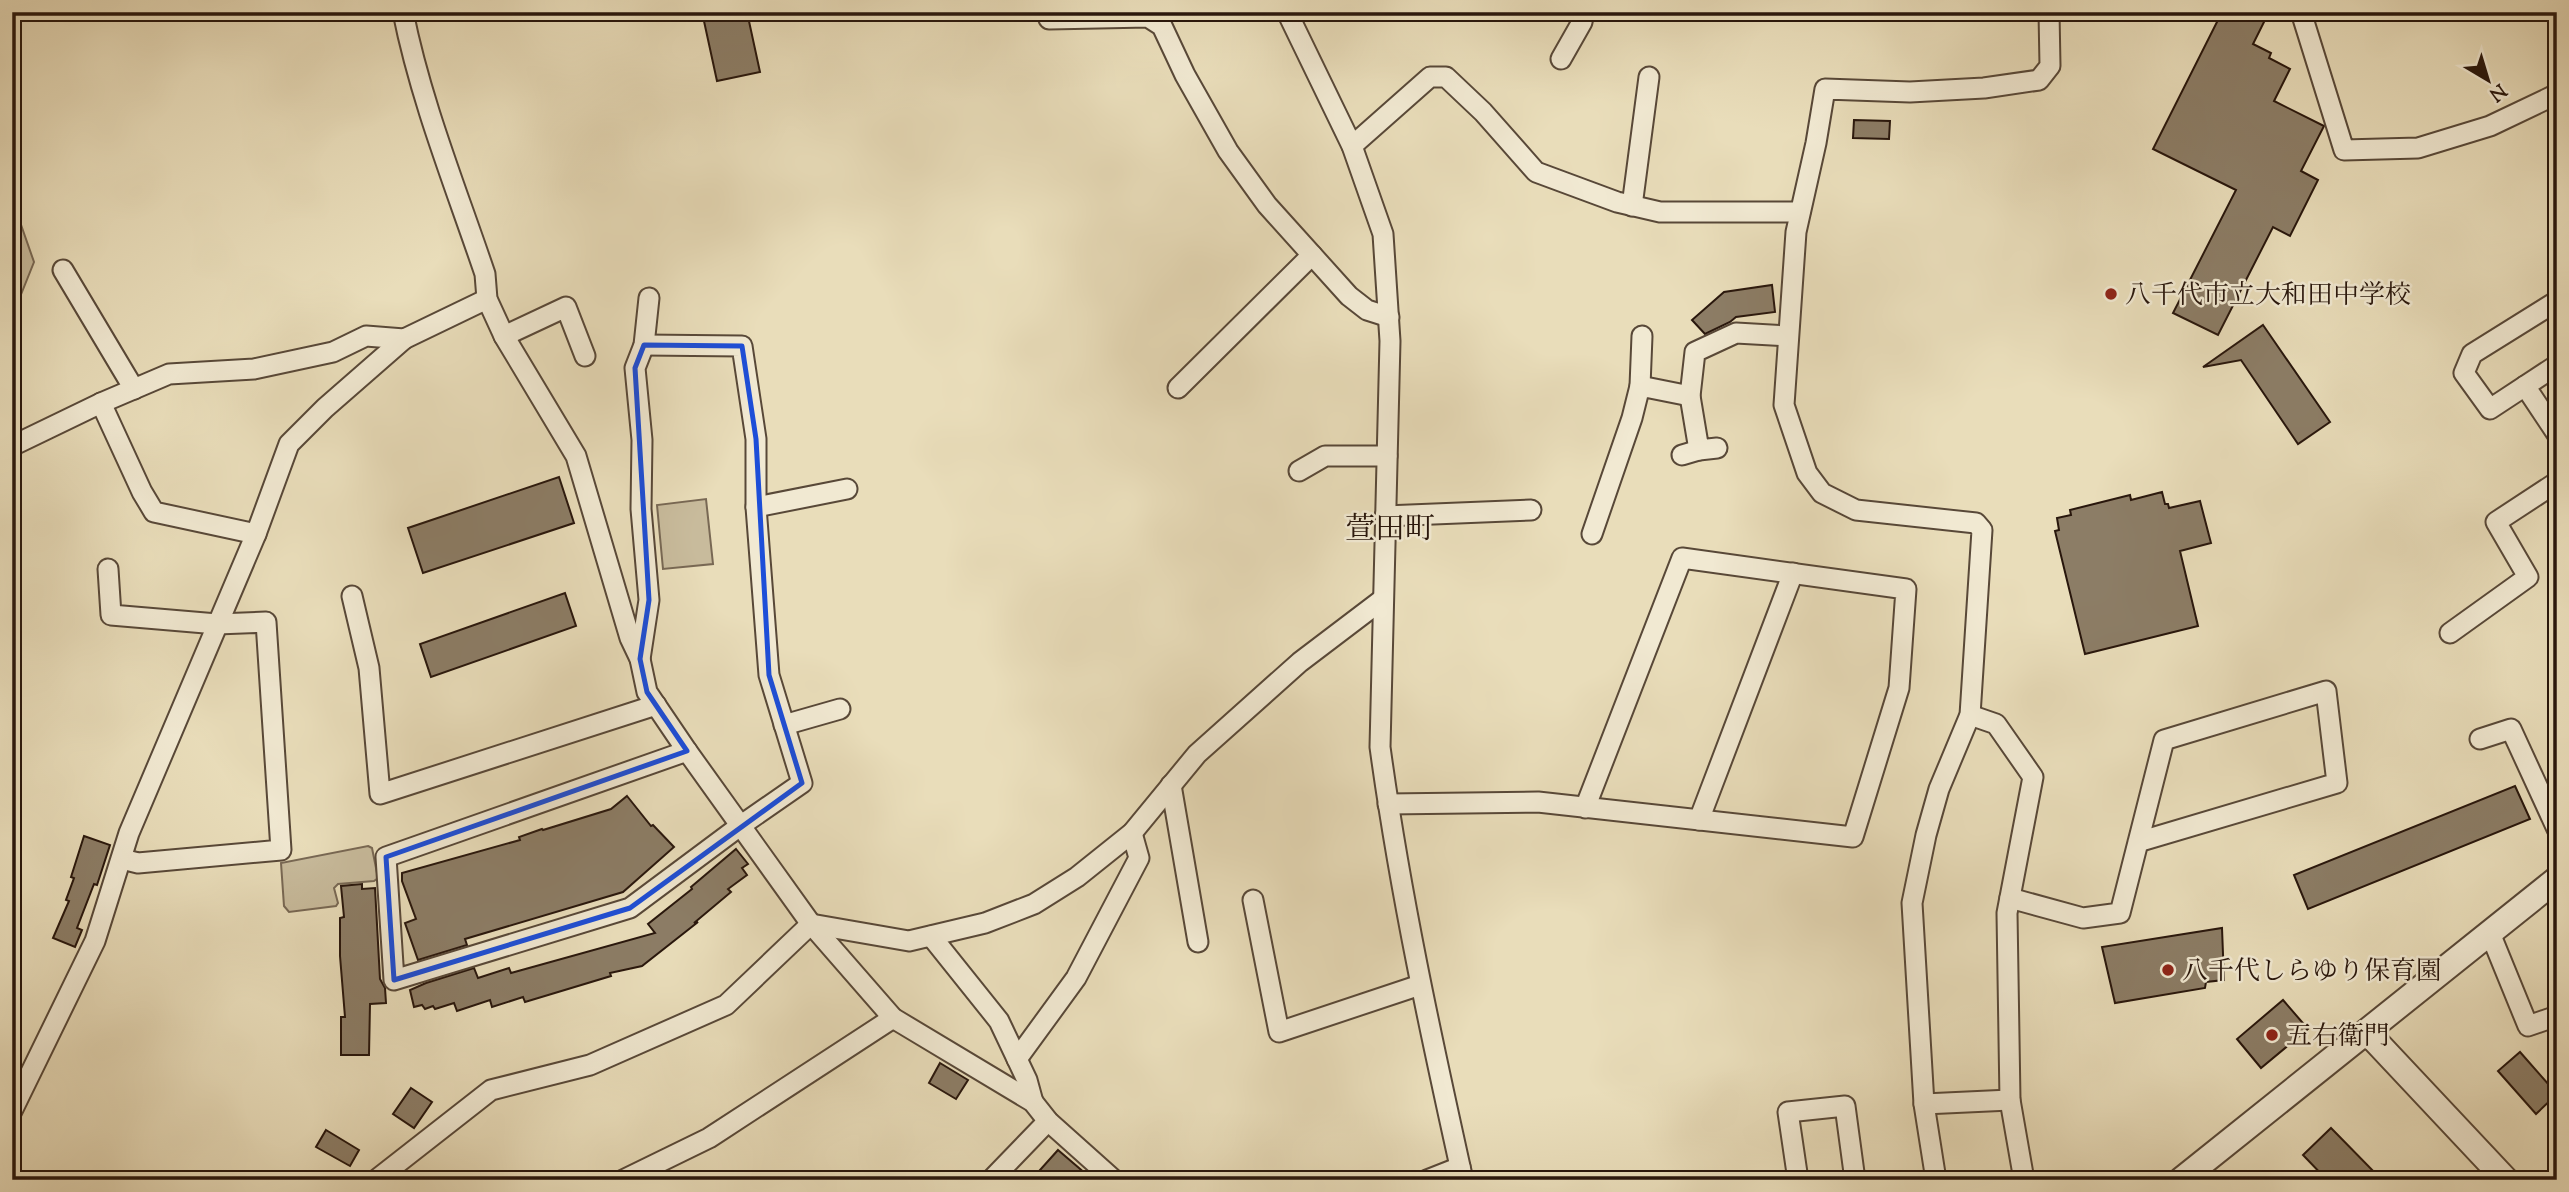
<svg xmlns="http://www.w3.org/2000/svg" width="2569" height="1192" font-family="'Sorts Mill Goudy','Noto Serif JP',serif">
	<rect width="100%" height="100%" fill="#e9ddba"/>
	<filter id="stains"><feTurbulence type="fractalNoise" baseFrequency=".00286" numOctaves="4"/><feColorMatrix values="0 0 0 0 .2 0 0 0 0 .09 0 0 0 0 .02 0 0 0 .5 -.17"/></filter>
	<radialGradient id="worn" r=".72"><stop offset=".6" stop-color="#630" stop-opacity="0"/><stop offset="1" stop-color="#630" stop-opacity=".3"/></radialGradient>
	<g fill="#c8bb9c" stroke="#786854" stroke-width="2">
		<polygon points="12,199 34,262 12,317"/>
		<polygon points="706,499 713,564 663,569 657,505"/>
		<polygon points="368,846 372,848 378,878 374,881 338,884 334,888 338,903 336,906 289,912 284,906 281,863"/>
	</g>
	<g fill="#8c7d66" stroke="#28160c" stroke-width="2">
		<polygon points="702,12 747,12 760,72 717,81"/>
		<polygon points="2222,12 2269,12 2253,44 2271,53 2269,58 2290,69 2274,101 2324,126 2301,171 2318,180 2290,236 2273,227 2218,335 2173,313 2236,190 2153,149"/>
		<polygon points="1854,120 1890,121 1889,139 1853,138"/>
		<polygon points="1772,285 1775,312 1736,317 1730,322 1705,334 1692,320 1724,292"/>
		<polygon points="2263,325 2330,422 2298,444 2241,360 2203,367"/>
		<polygon points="559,477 574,523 423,573 408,528"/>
		<polygon points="2162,492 2165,504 2168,504 2169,508 2200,501 2211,543 2180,551 2198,626 2085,654 2055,531 2059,530 2057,518 2071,515 2070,510 2130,495 2131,500"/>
		<polygon points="565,593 576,626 431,677 420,644"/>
		<polygon points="2515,786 2530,819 2308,909 2294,875"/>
		<polygon points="627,796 651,826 653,825 674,847 623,892 465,939 467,945 418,960 405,923 416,919 402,881 402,873 520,840 519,837 542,829 543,830 611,809"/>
		<polygon points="84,836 110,845 97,885 94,884 77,928 82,930 75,947 53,938 69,901 66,900 74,878 71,877"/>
		<polygon points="736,849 748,864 742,868 747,875 728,889 731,892 694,923 698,922 642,966 610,973 611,976 525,1002 523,997 492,1007 490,1000 457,1011 454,1003 435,1009 433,1006 425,1009 422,1005 414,1007 410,990 426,983 474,968 478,978 509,968 511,973 655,933 648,924 692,889 691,887"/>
		<polygon points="362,884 362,889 375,888 380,979 385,988 386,1003 370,1004 369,1055 341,1055 341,1017 345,1017 340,956 340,918 344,917 341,886"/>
		<polygon points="2222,928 2224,980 2206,982 2205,988 2115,1003 2102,947"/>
		<polygon points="2283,1000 2308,1029 2261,1068 2237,1039"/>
		<polygon points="2520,1052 2557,1094 2536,1114 2498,1071"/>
		<polygon points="940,1063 968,1080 956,1099 929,1083"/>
		<polygon points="411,1088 432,1102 414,1128 393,1114"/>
		<polygon points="2331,1128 2382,1180 2327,1180 2303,1155"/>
		<polygon points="326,1130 359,1150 350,1166 316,1147"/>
		<polygon points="1058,1150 1093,1180 1031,1180"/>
	</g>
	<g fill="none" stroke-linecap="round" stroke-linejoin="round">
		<defs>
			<g id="minor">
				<path d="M403 12C421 102 456 188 485 274L487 299 504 336 576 456 630 638 640 659 647 692 687 751 811 924 893 1018 1033 1102 1048 1121 1114 1180"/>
				<path d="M1287 12 1352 146 1383 234 1390 341 1380 747C1400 893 1431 1036 1463 1180"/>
				<polyline points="2301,12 2344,150 2418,148 2490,126 2557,94"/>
				<polyline points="1049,19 1148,17 1162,26 1185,75 1228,151 1267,205 1349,296 1367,310 1389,317"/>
				<polyline points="1561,59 1582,22 1584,12"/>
				<polyline points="1352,146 1430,77 1446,77 1483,112 1536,172 1617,202 1660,212 1800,212"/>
				<polyline points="1632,206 1649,77"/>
				<polyline points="63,270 134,389"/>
				<polyline points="2557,301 2472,354 2464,373 2490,409 2557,365"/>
				<polyline points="504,336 566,307 585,356"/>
				<polyline points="644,345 742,346 756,439 756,507 769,675 802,783 740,826 630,908 394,980 386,857 687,751"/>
				<polyline points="1640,386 1642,336"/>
				<polyline points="2525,386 2557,434"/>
				<polyline points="1178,388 1312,255"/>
				<polyline points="101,403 142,492 154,512 256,534"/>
				<polyline points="12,446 101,403 169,374 254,369 333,352 366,336 404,339 487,299"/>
				<polyline points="1717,448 1699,450 1690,396 1695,352 1736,333 1788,336"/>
				<polyline points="1682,455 1699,450"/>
				<polyline points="1299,471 1325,456 1387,456"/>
				<polyline points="756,507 847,489"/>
				<polyline points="1385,516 1531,510"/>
				<polyline points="1592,534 1632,418 1640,386 1690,396"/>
				<polyline points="108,569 111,615 217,624 266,622 281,850 138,863 122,859"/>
				<polyline points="352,596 369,668 380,794 656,705"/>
				<polyline points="2450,633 2528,577 2496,522 2557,482"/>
				<polyline points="640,659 649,600 641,509 642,440 635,368 644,345 649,298"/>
				<polyline points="1970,715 1996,724 2033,777 2007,913 2010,1100 2024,1180"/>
				<polyline points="784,725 840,709"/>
				<polyline points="2480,739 2511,729 2557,829"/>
				<polyline points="1171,785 1198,942"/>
				<polyline points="1388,804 1538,802 1853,837 1899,688 1906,589 1682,558 1585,808"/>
				<polyline points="1699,820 1793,573"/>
				<polyline points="2010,898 2083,918 2120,913 2164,740 2326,691 2337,783 2138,842"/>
				<polyline points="1253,900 1279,1032 1420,985"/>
				<polyline points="2490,933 2528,1026 2557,1016"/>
				<polyline points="931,936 999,1021 1027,1080 1033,1102"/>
				<polyline points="1017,1059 1076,978 1139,858 1132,833"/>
				<polyline points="1924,1104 2010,1100"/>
				<polyline points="12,1111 95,941 129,833 256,534 289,444 325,408 404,339"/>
				<polyline points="376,1180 491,1090 590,1065 726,1005 811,924 909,941 985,923 1034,904 1077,877 1132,833 1197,754 1300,662 1383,599"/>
				<polyline points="623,1180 709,1138 893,1018"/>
				<polyline points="991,1180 1048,1121"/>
				<polyline points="1427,1180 1460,1167"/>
				<polyline points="1798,1180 1788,1112 1845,1106 1855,1180"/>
				<polyline points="1936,1180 1924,1104 1912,903 1926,835 1939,789 1970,715 1982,530 1976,523 1856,510 1822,493 1807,473 1784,405 1796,232 1816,143 1825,89 1910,92 1984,88 2039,80 2050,66 2049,12"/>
			</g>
			<g id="tertiary">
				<polyline points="2367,1032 2506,1180"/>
				<polyline points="2181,1180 2557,879"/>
			</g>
		</defs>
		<use href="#minor" stroke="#584838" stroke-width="23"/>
		<use href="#tertiary" stroke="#584838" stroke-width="28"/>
		<use href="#minor" stroke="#f1e9d2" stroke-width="19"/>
		<use href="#tertiary" stroke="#f1e9d2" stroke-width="24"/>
	</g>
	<path fill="none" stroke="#1d4ed8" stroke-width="5" stroke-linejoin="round" d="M644 345 742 346 756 439 769 675 802 783 630 908 394 980 386 857 687 751 647 692 640 659 649 600 635 368Z"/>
	<g fill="#8f2418" stroke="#f1e9d2" stroke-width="2.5">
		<circle cx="2111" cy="294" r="7"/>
		<circle cx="2168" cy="970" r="7"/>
		<circle cx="2272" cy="1035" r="7"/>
	</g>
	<g text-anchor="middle" stroke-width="5" stroke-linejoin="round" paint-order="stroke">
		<g font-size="26" fill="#28160c" stroke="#f1e9d2" text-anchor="start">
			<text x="2125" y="303">八千代市立大和田中学校</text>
			<text x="2182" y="979">八千代しらゆり保育園</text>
			<text x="2286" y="1044">五右衛門</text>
		</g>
		<g font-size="30" fill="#28160c" stroke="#f1e9d2">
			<text x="1390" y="538">萱田町</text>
		</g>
	</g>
	<rect width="2569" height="1192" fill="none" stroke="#e9ddba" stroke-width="42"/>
	<rect x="14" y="14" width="2541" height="1164" fill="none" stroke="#28160c" stroke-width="3.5"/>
	<rect x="21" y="21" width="2527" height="1150" fill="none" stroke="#28160c" stroke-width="2"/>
	<g transform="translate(2488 80) rotate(142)" stroke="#f1e9d2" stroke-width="5" paint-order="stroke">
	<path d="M0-5L12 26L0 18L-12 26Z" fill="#28160c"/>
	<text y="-10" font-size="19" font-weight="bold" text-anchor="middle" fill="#28160c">N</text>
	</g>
	<rect width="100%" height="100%" filter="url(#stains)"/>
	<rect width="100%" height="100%" fill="url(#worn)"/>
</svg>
